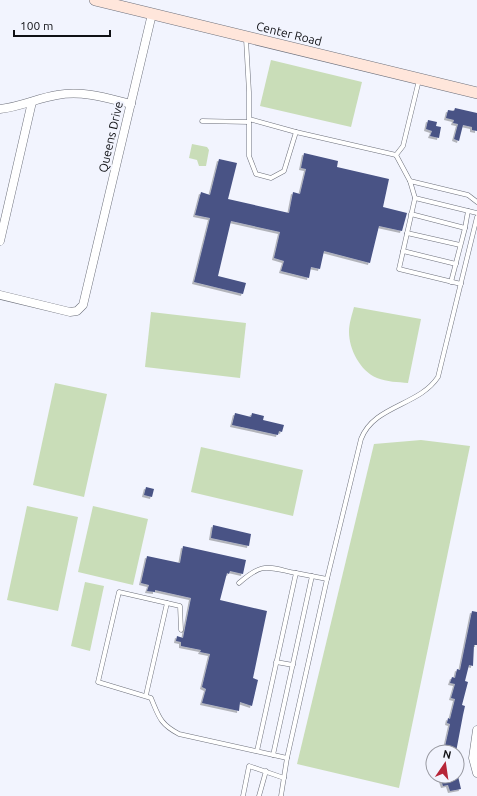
<svg xmlns="http://www.w3.org/2000/svg" width="477" height="796" font-family="Ubuntu,sans-serif">
	<defs>
		<filter id="shadow"><feDropShadow dx="-2" dy="2" stdDeviation="0" flood-color="#0004"/></filter>
	</defs>
	<rect width="100%" height="100%" fill="#f2f4fe"/>
	<g fill="#c9ddb8">
		<polygon points="271,60 362,82 351,127 260,106"/>
		<polygon points="192,144 207,147 209,150 206,166 199,166 197,160 189,158"/>
		<path d="M354 307 421 319 408 383C398 382 387 382 377 378 360 371 349 349 349 332 349 323 352 315 354 307Z"/>
		<polygon points="151,312 246,323 240,378 145,367"/>
		<polygon points="55,383 107,394 84,497 33,485"/>
		<polygon points="421,440 470,446 399,788 297,764 374,444"/>
		<polygon points="201,447 303,470 293,516 191,492"/>
		<polygon points="27,506 78,517 58,611 7,600"/>
		<polygon points="93,506 148,519 133,585 78,572"/>
		<polygon points="85,582 104,586 90,651 71,646"/>
	</g>
	<g fill="#485385" filter="url(#shadow)">
		<polygon points="455,108 477,113 477,131 472,130 472,127 463,125 459,141 454,139 458,124 453,123 454,120 446,118 448,110 454,111"/>
		<polygon points="428,120 437,122 436,126 441,127 439,138 430,136 432,131 426,129"/>
		<polygon points="304,153 338,161 337,167 389,179 383,207 407,213 402,231 379,226 370,263 324,251 320,269 311,267 309,278 281,271 284,261 274,258 280,232 231,221 218,276 246,283 243,294 194,282 210,218 195,215 201,192 210,195 219,159 237,163 228,199 289,213 293,192 300,194 306,169 301,168"/>
		<polygon points="235,413 251,417 252,413 264,416 263,420 284,425 282,432 279,431 278,435 232,425"/>
		<polygon points="146,487 154,489 152,497 144,495"/>
		<polygon points="213,525 251,534 249,546 211,538"/>
		<polygon points="183,546 246,560 243,574 230,571 229,574 227,573 220,600 267,611 253,678 258,680 252,706 240,702 239,711 202,703 206,689 202,687 210,654 200,652 201,650 181,646 181,642 176,641 177,636 183,638 191,598 155,590 155,592 147,591 149,585 141,583 147,556 180,563"/>
		<polygon points="472,611 477,612 477,645 474,645 473,666 469,665 465,681 468,682 462,705 465,706 463,715 456,752 444,751 450,724 447,723 448,718 450,719 455,699 451,698 455,684 450,683 452,677 455,678 457,669 460,670"/>
		<polygon points="445,776 458,776 461,789 450,791 448,785 443,786 441,780 446,779"/>
	</g>
	<g fill="none" stroke-linecap="round" stroke-linejoin="round">
		<defs>
			<g id="service">
				<polyline points="246,39 249,92 249,156 256,174 271,178 284,171 296,132 249,119"/>
				<polyline points="202,121 249,122"/>
				<polyline points="296,132 396,155"/>
				<polyline points="396,155 410,181 468,195 477,202"/>
				<polyline points="396,155 403,146 419,80"/>
				<polyline points="410,181 415,198 399,269 461,284"/>
				<polyline points="415,198 477,213"/>
				<polyline points="411,214 465,228 468,211"/>
				<polyline points="407,233 460,245"/>
				<polyline points="403,251 456,264"/>
				<polyline points="451,282 465,228"/>
				<path d="M239 583C263 562 266 567 296 573"/>
				<path d="M167 603 119 592 98 682 151 698C159 717 160 724 179 734L287 758"/>
				<polyline points="276,662 293,665"/>
				<polyline points="146,695 167,603 180,606 181,630"/>
				<polyline points="257,751 296,573 327,579"/>
				<polyline points="273,755 312,576"/>
				<polyline points="243,796 249,766 284,778"/>
				<polyline points="259,796 266,771"/>
				<path d="M281 796 287 758 327 579 361 439C374 405 419 406 438 377L477 217"/>
			</g>
			<g id="minor">
				<path d="M0 109C20 107 38 98 57 95 82 90 107 98 131 104"/>
				<polyline points="0,241 32,102"/>
				<polyline points="0,295 70,312 77,311 83,305 152,14"/>
				<polyline points="477,730 473,758 477,773"/>
			</g>
			<polyline id="secondary" points="95,0 477,93"/>
		</defs>
		<use href="#service" stroke="#6d707b" stroke-width="5"/>
		<use href="#minor" stroke="#6d707b" stroke-width="9"/>
		<use href="#secondary" stroke="#6d707b" stroke-width="12"/>
		<use href="#service" stroke="#fff" stroke-width="4"/>
		<use href="#minor" stroke="#fff" stroke-width="8"/>
		<use href="#secondary" stroke="#ffe6db" stroke-width="11"/>
	</g>
	<g text-anchor="middle" stroke-width="4" stroke-linejoin="round" paint-order="stroke">
		<g font-size="12" fill="#101115" stroke="#f2f4fe">
			<text transform="translate(289 34) rotate(14)" y="4">Center Road</text>
			<text transform="translate(111 137) rotate(-77)" y="4">Queens Drive</text>
		</g>
	</g>
	<g transform="translate(445 764) rotate(13)"><circle r="19" fill="#f2f4fe" stroke="#9899a1"/>
	<path d="M0-3L7 15L0 10L-7 15Z" fill="#b62538"/>
	<text y="-6" font-size="11" font-weight="bold" text-anchor="middle" fill="#101115">N</text>
	</g>
	<path d="M14 30v6h96v-6" fill="none" stroke="#101115" stroke-width="2"/>
	<text x="20" y="30" font-size="12" fill="#101115" stroke="#f2f4fe" stroke-width="3" paint-order="stroke">100 m</text>
</svg>
